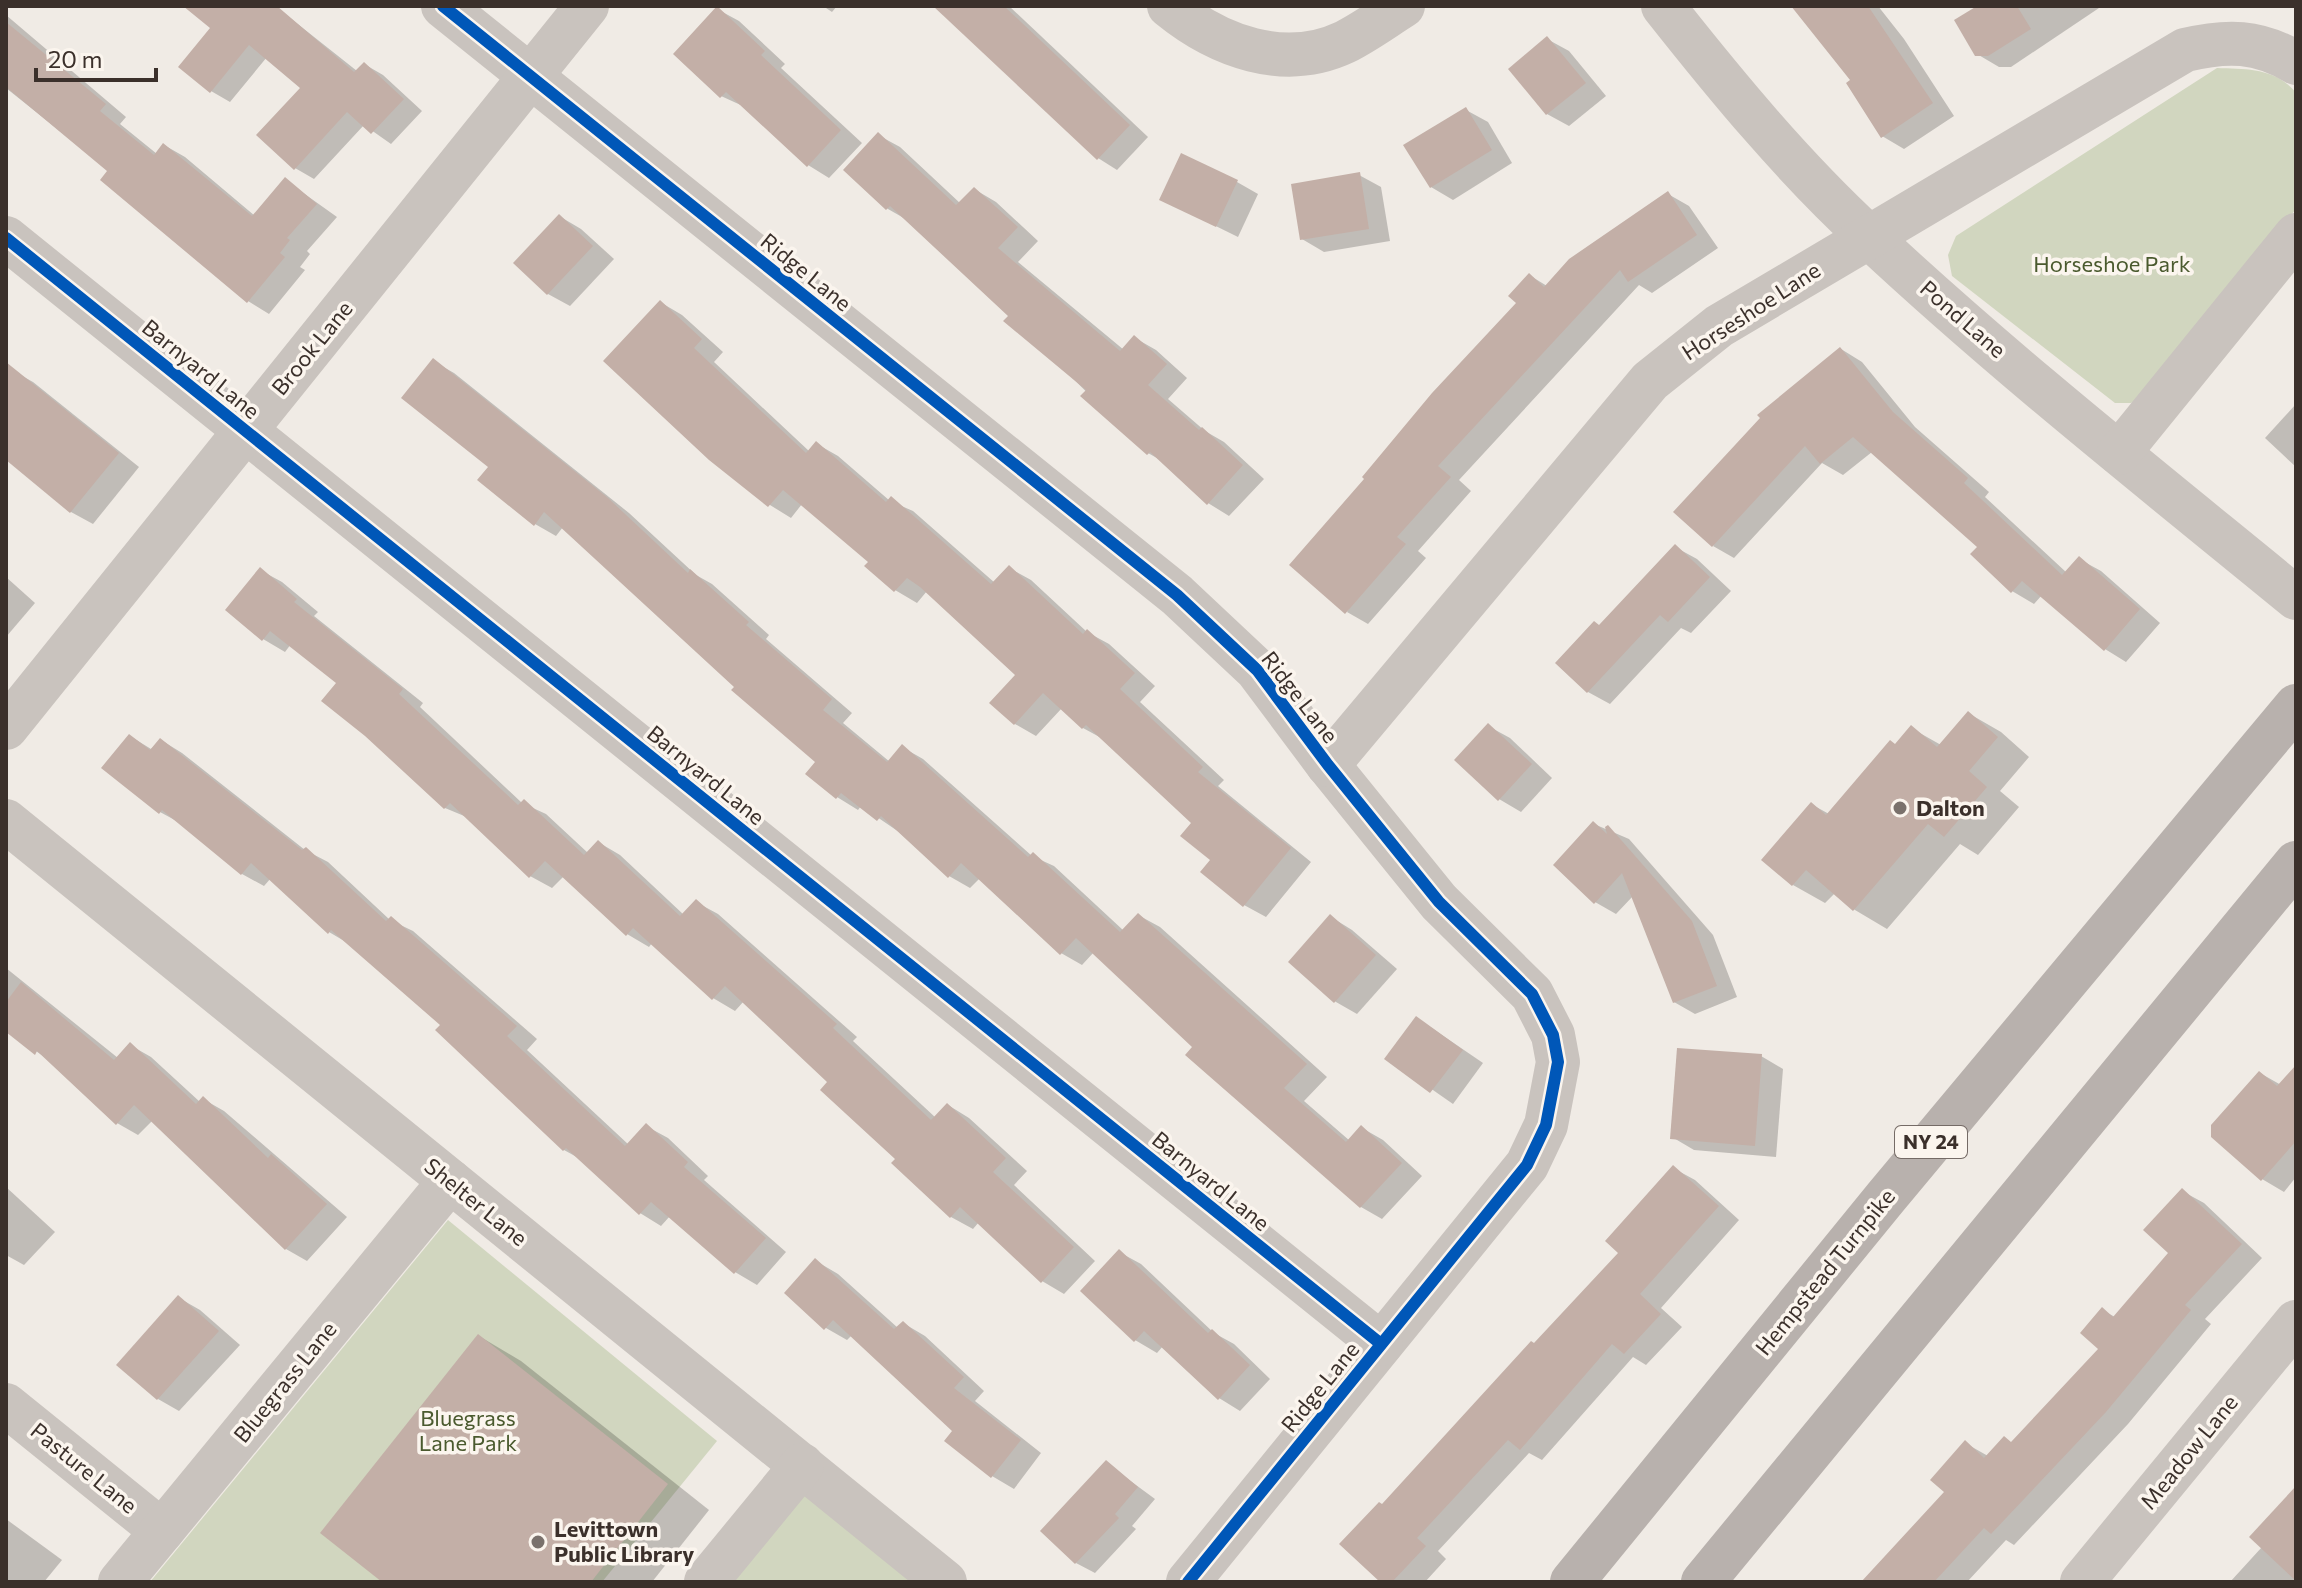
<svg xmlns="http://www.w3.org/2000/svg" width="2302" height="1588" font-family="Commissioner,sans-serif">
	<rect width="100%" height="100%" fill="#f0ebe5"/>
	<g fill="#d1d6bf">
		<path d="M2217 68C2247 69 2276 68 2296 93V209L2142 396 2131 403H2115L1952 276 1948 255 1956 236Z"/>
		<polygon points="448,1220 717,1441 602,1582 150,1582"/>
		<polygon points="805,1489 920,1582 730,1582"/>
	</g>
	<g fill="#0003">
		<polygon points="186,6 275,6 357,71 364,64 383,75 422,111 391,144 364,125 314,179 295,168 303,88 267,57 230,102 211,91 212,28"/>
		<polygon points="823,6 837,6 832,12"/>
		<polygon points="934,6 1009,6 1148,137 1117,170 1098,158"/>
		<polygon points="1793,6 1878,6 1904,39 1954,116 1904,149 1882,136 1853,81"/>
		<polygon points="1981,6 2102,6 2011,67 1999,67 1977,54"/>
		<polygon points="717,9 739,21 785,64 781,68 862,143 829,178 808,165 745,107 721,96"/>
		<polygon points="6,15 126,117 120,124 157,154 164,145 185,157 255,216 285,180 337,217 307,251 310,254 300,267 305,270 269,314 248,301 103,180 110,171 6,88"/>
		<polygon points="1547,39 1569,51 1606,96 1569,126 1547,114"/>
		<polygon points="1466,110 1488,122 1512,163 1453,200 1431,187"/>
		<polygon points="878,135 900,147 961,204 974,189 996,202 1038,241 1018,262 1124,350 1135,338 1156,350 1187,378 1168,399 1205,431 1224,442 1264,479 1229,516 1208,503 1164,462 1148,453 1010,316 909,221 888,209 846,170"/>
		<polygon points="1359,175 1381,187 1390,241 1324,252 1302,239"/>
		<polygon points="1237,182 1258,194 1238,237 1161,199"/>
		<polygon points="1668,194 1689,206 1718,248 1652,293 1639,285 1459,480 1471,491 1418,551 1426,558 1368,624 1347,612 1519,303 1529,275 1547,286"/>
		<polygon points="559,216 581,229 614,259 570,306 548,294 516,263"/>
		<polygon points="660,302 682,315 723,352 714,362 810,452 817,444 838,456 890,501 913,511 995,583 1009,568 1031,580 1087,632 1109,644 1155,686 1140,702 1224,780 1218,786 1311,862 1266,917 1244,905 1213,860 1194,823 1105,740 1083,728 1062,708 1036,736 1015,724 1018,675 927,591 917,603 895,590 870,562 802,504 791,518 770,505 711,458"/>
		<polygon points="1841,349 1862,362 1915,427 1989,492 1985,497 2067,573 2079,559 2101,571 2160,623 2126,662 2105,649 2042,595 2034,604 2012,591 1980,546 1872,452 1843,475 1822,463 1734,558 1713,546"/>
		<polygon points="433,361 454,373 629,513 696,575 712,584 769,635 766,639 852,713 843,723 890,762 902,747 923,759 1032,856 1054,866 1124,931 1138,915 1160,927 1327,1077 1304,1101 1350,1141 1362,1128 1383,1140 1422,1176 1382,1219 1361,1207 1094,952 1082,965 1061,953 980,878 970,888 949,876 899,832 861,806 858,810 837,797 817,762 563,527 556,536 535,524 491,467"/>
		<polygon points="6,367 33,382 139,467 93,524 71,512 29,477 6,431"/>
		<polygon points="2296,404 2296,467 2265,438"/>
		<polygon points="1675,547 1697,559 1731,591 1691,633 1681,628 1610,704 1588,692 1557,663 1600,627"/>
		<polygon points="260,570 282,582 318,612 314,616 423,703 420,707 522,803 546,814 588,853 598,842 620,855 684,915 696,902 718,914 857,1037 853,1041 936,1118 948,1105 969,1118 1027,1171 1014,1185 1095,1261 1064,1294 1042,1281 979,1222 973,1229 951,1217 830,1082 744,1001 735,1011 713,998 652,943 649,947 627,934 564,876 552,888 530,876 469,818 445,808 339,683 291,644 285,652 263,639"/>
		<polygon points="6,577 35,603 6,637"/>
		<polygon points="1968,713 2001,732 2029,757 2000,791 2019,807 1978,855 1960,844 1887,929 1855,910 1835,893 1825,903 1793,885 1811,804 1829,814 1911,728 1941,745"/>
		<polygon points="1488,726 1510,738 1552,778 1521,812 1499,799"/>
		<polygon points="130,736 151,749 161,740 182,753 305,850 328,862 390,920 413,931 537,1039 527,1050 629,1145 646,1126 668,1138 708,1176 704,1180 786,1252 757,1285 735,1272 670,1216 661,1226 640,1213 584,1161 564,1150 443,1025 351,945 329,932 271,878 264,886 242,874 182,824 160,812"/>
		<polygon points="1594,824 1629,839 1713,935 1737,997 1695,1014 1674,1002 1633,896 1616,914 1595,902"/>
		<polygon points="1331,917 1352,930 1397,969 1357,1014 1336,1002 1291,962"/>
		<polygon points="6,968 118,1058 130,1045 151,1057 200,1102 203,1099 224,1111 347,1217 307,1261 286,1249 153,1120 138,1135 117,1123 53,1063 6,1030"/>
		<polygon points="1417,1018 1483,1063 1453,1104 1387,1058"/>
		<polygon points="1761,1056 1783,1069 1776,1157 1694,1150 1672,1137"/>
		<polygon points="2296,1068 2296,1177 2284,1192 2262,1179 2260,1073 2281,1085"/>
		<polygon points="1673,1168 1695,1180 1739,1220 1661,1308 1682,1327 1646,1365 1633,1357 1542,1460 1529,1453 1438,1551 1446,1559 1425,1582 1383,1582 1383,1506 1621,1253"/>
		<polygon points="6,1187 55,1232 24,1265 6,1255"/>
		<polygon points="2182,1191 2204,1203 2262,1258 2205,1319 2211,1324 2128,1424 2014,1545 2006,1540 1967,1582 1881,1582 1947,1492 1965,1443 1988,1456 2013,1443 2101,1349 2102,1310 2115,1317 2171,1253"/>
		<polygon points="1119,1252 1141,1264 1214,1333 1234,1344 1270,1379 1240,1411 1219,1398 1163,1346 1157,1353 1135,1340"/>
		<polygon points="816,1261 838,1274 898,1328 903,1323 925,1336 984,1391 975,1401 1041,1453 1014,1489 992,1476 955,1431 852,1335 847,1340 826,1328"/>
		<polygon points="179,1298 200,1310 240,1345 179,1411 158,1399"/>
		<polygon points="479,1336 521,1361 709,1510 652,1582 385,1582"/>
		<polygon points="1106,1463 1155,1499 1132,1526 1136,1529 1095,1573 1076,1563"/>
		<polygon points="2296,1489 2296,1582 2230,1582 2262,1547"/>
		<polygon points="6,1519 62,1560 44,1582 6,1582"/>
	</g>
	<g fill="#c3afa7">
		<polygon points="183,6 277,6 354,72 364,62 404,99 371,134 347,112 294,170 256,135 300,88 249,45 210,93 178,67 210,28"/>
		<polygon points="717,6 765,51 761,55 841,130 807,167 726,92 720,98 673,54"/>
		<polygon points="933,6 1004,6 1130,125 1097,160"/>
		<polygon points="1791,6 1868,6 1933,103 1881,138 1846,83 1850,80"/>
		<polygon points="1977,6 2017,6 2031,29 1988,56 1975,56 1954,20"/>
		<polygon points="6,22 106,104 100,111 154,155 163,143 252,216 285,177 317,204 287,238 290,240 280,253 285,257 247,303 100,180 107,171 6,87"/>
		<polygon points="1547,36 1586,83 1546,115 1508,69"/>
		<polygon points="1466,107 1492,150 1430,188 1403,145"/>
		<polygon points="878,132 956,205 974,187 1018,227 998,248 1120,351 1134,335 1167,364 1148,385 1199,430 1202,427 1243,465 1207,505 1150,452 1147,455 1080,396 1086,390 1003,321 1008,316 890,206 886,210 843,170"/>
		<polygon points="1181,153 1238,180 1216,227 1159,200"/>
		<polygon points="1360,172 1369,229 1300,240 1291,184"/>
		<polygon points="1668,191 1697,235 1628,282 1620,270 1438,466 1451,477 1397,537 1406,544 1345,614 1289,565 1364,479 1362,477 1432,393 1516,303 1508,296 1529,273 1544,287 1569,259"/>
		<polygon points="559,214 593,246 547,295 513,263"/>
		<polygon points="660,300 702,339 694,348 806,453 816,441 886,502 891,496 991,584 1009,565 1083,634 1087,629 1135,673 1120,689 1203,767 1198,772 1291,848 1243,907 1200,872 1210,860 1180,836 1191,823 1086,725 1082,729 1043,693 1014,725 989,703 1015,675 920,587 907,578 894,592 864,566 868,562 783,490 768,507 709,460 603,361"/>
		<polygon points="1840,347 1893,412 1968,478 1964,483 2062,575 2079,556 2140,609 2104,651 2022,581 2011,593 1970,554 1977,547 1853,437 1820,464 1805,446 1712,547 1673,512 1760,418 1757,415"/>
		<polygon points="433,358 608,498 688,573 690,569 749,622 746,625 832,699 823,710 887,762 902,744 1028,857 1033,852 1120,932 1138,913 1307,1064 1284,1088 1346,1142 1361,1125 1402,1163 1360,1208 1185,1055 1192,1047 1076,938 1060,955 961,863 948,878 881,816 877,821 841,793 836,799 805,774 815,762 731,690 734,687 544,512 534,526 477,480 488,467 401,398"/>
		<polygon points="6,362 119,453 70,513 6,460"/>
		<polygon points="1675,544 1710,577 1668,622 1660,615 1587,693 1555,663 1594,621 1599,625"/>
		<polygon points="260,567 297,599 294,602 403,689 399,694 518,805 524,799 584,855 598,840 680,916 696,899 837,1024 833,1028 931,1120 947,1103 1006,1158 993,1172 1074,1247 1041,1283 960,1207 950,1218 891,1163 895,1159 820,1090 827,1082 725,986 712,1000 633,928 626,936 545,861 529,878 450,803 444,809 365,736 321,701 336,683 270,631 262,641 225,610"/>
		<polygon points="1968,711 1998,737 1969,771 1987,787 1944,837 1928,824 1853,911 1806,870 1792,886 1761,860 1811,802 1826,815 1890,740 1895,744 1911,725 1937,747"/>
		<polygon points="1488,723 1532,764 1498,801 1454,760"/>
		<polygon points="129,734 150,750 160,738 302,850 306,847 386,921 391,916 517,1026 507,1036 625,1146 646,1123 688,1162 684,1167 766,1238 734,1274 651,1202 639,1215 566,1148 563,1151 435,1030 440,1025 331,930 328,934 251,863 241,875 162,810 159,814 101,768"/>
		<polygon points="1593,821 1607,834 1605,827 1608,825 1692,921 1717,986 1673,1003 1622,873 1594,904 1553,865"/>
		<polygon points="1330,914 1376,955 1334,1003 1288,962"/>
		<polygon points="21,982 114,1060 130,1042 196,1104 203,1096 268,1158 271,1154 327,1204 285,1250 134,1105 116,1125 37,1051 35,1055 6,1032 6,1002"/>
		<polygon points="1416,1016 1463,1050 1430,1093 1384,1059"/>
		<polygon points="1677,1048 1762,1054 1755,1146 1670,1139"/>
		<polygon points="2296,1065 2296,1141 2261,1181 2211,1137 2211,1125 2259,1071 2277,1086"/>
		<polygon points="1673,1165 1719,1206 1640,1294 1661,1314 1624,1354 1612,1344 1520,1450 1508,1440 1417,1538 1426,1546 1392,1582 1380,1582 1339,1544 1379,1502 1382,1504 1531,1341 1534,1343 1618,1253 1605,1241"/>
		<polygon points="2182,1188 2242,1244 2185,1305 2191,1310 2106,1412 1991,1534 1984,1528 1934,1582 1861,1582 1944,1492 1930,1480 1965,1440 1984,1458 2004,1436 2011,1442 2098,1349 2080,1333 2102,1307 2113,1317 2168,1253 2143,1230"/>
		<polygon points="1119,1249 1208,1333 1212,1329 1250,1365 1218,1400 1144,1331 1134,1342 1080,1291"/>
		<polygon points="815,1258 894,1329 903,1321 964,1377 954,1388 1021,1440 991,1478 944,1441 952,1431 833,1320 824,1330 784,1293"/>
		<polygon points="178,1295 219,1331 157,1400 116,1365"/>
		<polygon points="478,1334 668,1484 591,1582 382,1582 320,1533"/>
		<polygon points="1106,1460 1138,1487 1115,1514 1119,1518 1075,1564 1040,1531"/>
		<polygon points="2296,1486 2296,1581 2249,1537"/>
	</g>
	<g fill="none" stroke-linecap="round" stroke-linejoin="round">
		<g stroke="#c9c3be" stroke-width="44">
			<polyline points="443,6 1177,595 1257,670 1328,765 1439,902 1532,994 1553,1035 1558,1062 1546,1125 1527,1165 1188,1582"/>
			<path d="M1169 6C1218 46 1284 71 1345 42 1365 32 1384 18 1403 6"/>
			<path d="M1663 6C1727 87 1793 167 1869 237 2005 364 2152 480 2296 598"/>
			<polyline points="6,238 1381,1344"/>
			<polyline points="2119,453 2296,235"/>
			<polyline points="6,728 587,6"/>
			<path d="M1328 765 1650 381 1719 326 2185 50C2227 40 2258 40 2296 63"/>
			<polyline points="6,821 945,1582"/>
			<polyline points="6,1405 162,1531"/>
			<polyline points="120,1582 450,1181"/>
			<polyline points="706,1582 802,1465"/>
			<polyline points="2082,1582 2296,1322"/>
		</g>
		<g stroke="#b8b1ad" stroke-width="44">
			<polyline points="1572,1582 1886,1197 2296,706"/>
			<polyline points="1703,1582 2296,863"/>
		</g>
		<defs>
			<g id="cycleway">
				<polyline points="443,6 1177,595 1257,670 1328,765 1439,902 1532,994 1553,1035 1558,1062 1546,1125 1527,1165 1188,1582"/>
				<polyline points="6,238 1381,1344"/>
			</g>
		</defs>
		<use href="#cycleway" stroke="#fbf5ee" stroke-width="17"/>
		<use href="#cycleway" stroke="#0057b8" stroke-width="12"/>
	</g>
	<g fill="#7a716c" stroke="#fbf5ee" stroke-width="3">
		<circle cx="1900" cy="808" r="8"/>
		<circle cx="538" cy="1542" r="8"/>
	</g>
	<g text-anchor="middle" stroke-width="7" stroke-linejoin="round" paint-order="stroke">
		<rect fill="#fbf5ee" stroke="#756b66" stroke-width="2" x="1895" y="1126" width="72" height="32" rx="6"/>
		<g font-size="20" font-weight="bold" fill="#3b302b">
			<text x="1931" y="1149">NY 24</text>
		</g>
		<g font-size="22" fill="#4a5a2e" stroke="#fbf5ee">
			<text x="2112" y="272">Horseshoe Park</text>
			<text x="468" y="1426">Bluegrass<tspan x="468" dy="25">Lane Park</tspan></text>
		</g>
		<g font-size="22" fill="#3b302b" stroke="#fbf5ee">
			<text transform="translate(806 272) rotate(39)" y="8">Ridge Lane</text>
			<text transform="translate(1751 311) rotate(-33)" y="8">Horseshoe Lane</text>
			<text transform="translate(1963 319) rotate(41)" y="8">Pond Lane</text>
			<text transform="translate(312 348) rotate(-51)" y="8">Brook Lane</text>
			<text transform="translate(201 369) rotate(39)" y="8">Barnyard Lane</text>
			<text transform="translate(1300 697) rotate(52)" y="8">Ridge Lane</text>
			<text transform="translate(706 775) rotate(39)" y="8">Barnyard Lane</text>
			<text transform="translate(1211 1181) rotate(39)" y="8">Barnyard Lane</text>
			<text transform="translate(476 1202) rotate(39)" y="8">Shelter Lane</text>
			<text transform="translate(1825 1272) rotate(-51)" y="8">Hempstead Turnpike</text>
			<text transform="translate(285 1382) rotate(-51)" y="8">Bluegrass Lane</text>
			<text transform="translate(1320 1387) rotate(-51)" y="8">Ridge Lane</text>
			<text transform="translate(2189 1452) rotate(-51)" y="8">Meadow Lane</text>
			<text transform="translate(84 1468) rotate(39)" y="8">Pasture Lane</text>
		</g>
		<g font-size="22" font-weight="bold" fill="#3b302b" stroke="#fbf5ee" text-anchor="start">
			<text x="1916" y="816">Dalton</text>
			<text x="554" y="1537">Levittown<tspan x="554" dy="25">Public Library</tspan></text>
		</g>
	</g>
	<rect width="2302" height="1588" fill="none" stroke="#3b302b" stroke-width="16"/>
	<path d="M36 68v12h120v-12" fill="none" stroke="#3b302b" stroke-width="4"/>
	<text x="48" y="68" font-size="24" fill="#3b302b" stroke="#fbf5ee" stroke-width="6" paint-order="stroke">20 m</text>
</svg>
